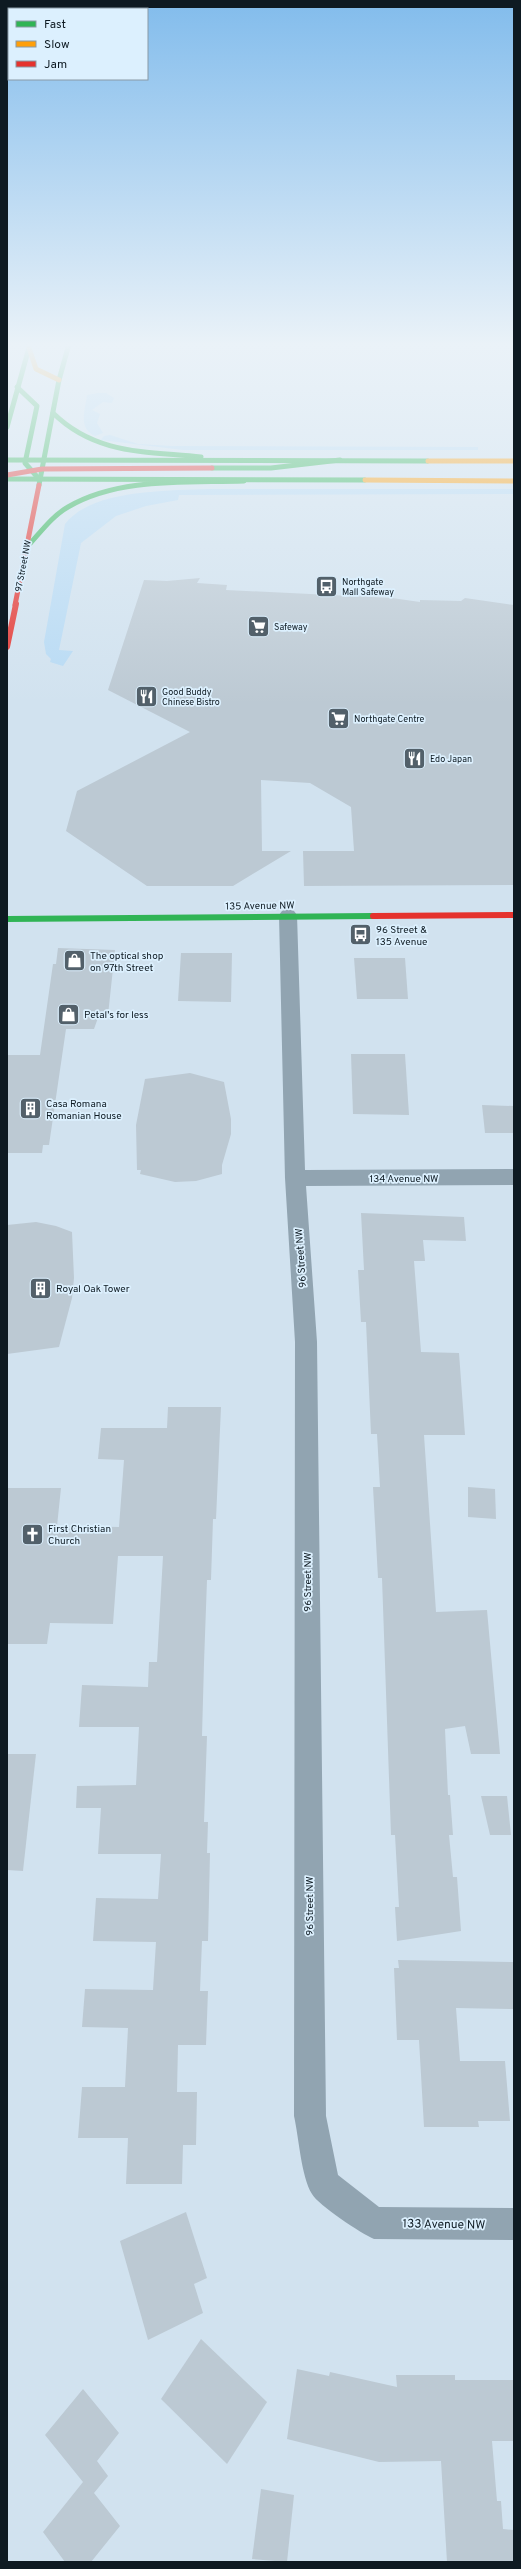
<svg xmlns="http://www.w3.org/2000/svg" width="521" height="2569" font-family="Overpass,sans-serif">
	<rect width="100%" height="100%" fill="#d1e2ef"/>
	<g fill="#b7daf4">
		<path d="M98 393H106L114 398 112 403 103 402 92 410 100 414 97 423 103 433 95 436C78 428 85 411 87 395Z"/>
		<polygon points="110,435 138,444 172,446 478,447 478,450 183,450 101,440 104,436"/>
		<path d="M208 489H514V494L179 495 178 500 146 506 116 516 81 543 59 650 73 651 63 666 50 662 51 659 46 654 44 642 65 524C92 489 167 491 208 489Z"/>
	</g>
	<g fill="#bcc9d3">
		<polygon points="200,578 197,583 227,585 226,590 392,598 420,602 420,600 461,601 465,598 514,605 514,885 304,886 303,851 354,851 351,807 310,783 261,780 262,851 291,851 233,886 147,886 66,831 77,791 190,732 108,690 144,580 167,581"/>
		<polygon points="58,948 115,950 108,1015 99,1015 94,1029 66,1029 49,1145 43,1145 42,1153 7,1153 7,1055 40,1055 53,964 56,964"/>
		<polygon points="181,953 232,953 231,1002 178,1001"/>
		<polygon points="354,958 405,958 408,999 357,999"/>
		<polygon points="351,1054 405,1054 409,1115 353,1114"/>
		<polygon points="190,1073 224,1082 231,1119 231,1134 222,1165 222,1174 196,1181 175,1182 140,1174 141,1170 137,1170 136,1125 145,1079"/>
		<polygon points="482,1105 514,1106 514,1133 485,1133"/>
		<polygon points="361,1213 464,1217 466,1241 423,1240 425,1261 414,1261 421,1352 459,1353 465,1435 424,1435 436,1612 487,1610 500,1754 471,1754 465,1726 445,1729 448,1795 450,1795 453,1835 449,1835 453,1877 457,1877 461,1931 397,1941 395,1907 399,1907 395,1835 391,1835 382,1578 378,1578 373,1487 380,1487 377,1434 371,1434 366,1322 361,1322 358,1270 364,1270"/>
		<polygon points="36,1222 56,1226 72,1232 74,1278 72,1298 59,1347 7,1354 7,1225"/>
		<polygon points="168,1407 221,1407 216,1519 213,1519 211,1580 207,1580 204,1663 202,1736 207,1736 204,1822 208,1822 207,1853 210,1853 208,1941 202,1941 200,1991 208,1991 206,2045 178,2045 177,2092 197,2092 196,2145 183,2145 182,2184 126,2184 128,2138 78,2138 82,2087 125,2087 128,2028 82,2027 85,1989 153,1990 156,1942 93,1941 96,1898 158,1899 161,1854 98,1854 101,1808 76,1808 77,1786 136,1785 139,1727 79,1727 82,1685 148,1687 149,1662 157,1662 163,1556 118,1556 113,1624 50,1623 47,1644 7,1644 7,1488 61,1488 57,1526 119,1527 124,1460 98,1459 101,1428 167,1428"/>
		<polygon points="468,1487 495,1489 496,1519 468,1517"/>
		<polygon points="7,1754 36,1754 23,1871 7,1870"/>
		<polygon points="481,1796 507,1796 511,1835 490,1835"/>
		<polygon points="398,1960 514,1962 514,2009 456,2008 460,2061 505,2061 510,2121 478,2121 479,2127 424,2127 419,2040 397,2040 394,1968 399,1968"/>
		<polygon points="186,2212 207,2278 194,2284 203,2313 148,2340 120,2241"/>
		<polygon points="201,2339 267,2402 227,2464 161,2399"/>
		<polygon points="297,2369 329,2376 330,2372 397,2387 396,2375 455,2375 455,2380 514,2380 514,2441 492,2441 497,2501 501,2501 503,2529 514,2530 514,2562 447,2562 441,2461 379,2462 287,2439"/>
		<polygon points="83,2389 119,2433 97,2461 108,2476 94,2493 120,2526 91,2562 65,2562 43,2532 83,2482 45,2435"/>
		<polygon points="261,2489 294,2495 287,2562 252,2559"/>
	</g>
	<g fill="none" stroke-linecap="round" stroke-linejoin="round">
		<path fill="#91a4b1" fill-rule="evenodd" d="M288 909 294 911 297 915 305 1170 514 1169V1185L306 1186 317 1342 326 2116 338 2175 379 2207 514 2208V2240L374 2239C362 2234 318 2205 312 2194 301 2176 299 2138 294 2116L295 1342 285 1178 279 915 282 911Z"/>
		<g stroke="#30b455" stroke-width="5">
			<polyline points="17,387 37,406 25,463 39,479"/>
			<path d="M53 413C96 455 145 451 201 457"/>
			<polyline points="7,427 30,344"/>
			<polyline points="7,460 428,461"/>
			<polyline points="212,468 271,468 340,460"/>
			<polyline points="7,479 365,480"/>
			<polyline points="39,485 59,380 69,344"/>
			<path d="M27 547C40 533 52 516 68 507 119 477 187 483 244 481"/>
		</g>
		<polyline stroke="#30b455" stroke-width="6" points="7,919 373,916"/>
		<g stroke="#ff9f0a" stroke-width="5">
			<polyline points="29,348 36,369 59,380"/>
			<polyline points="428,461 514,461"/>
			<polyline points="365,480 514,481"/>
		</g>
		<g stroke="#e5322d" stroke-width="5">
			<polyline points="7,475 42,469 212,468"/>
			<polyline points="15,605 39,485"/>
		</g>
		<g stroke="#e5322d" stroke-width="6">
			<polyline points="7,647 16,604"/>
			<polyline points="373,916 514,915"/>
		</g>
	</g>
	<linearGradient id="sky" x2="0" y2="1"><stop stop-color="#82bcec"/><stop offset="0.49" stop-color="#eaf2f8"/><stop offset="1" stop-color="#eaf2f8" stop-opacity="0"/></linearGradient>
	<rect width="521" height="704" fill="url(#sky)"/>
	<defs>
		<symbol id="bus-square" viewBox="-11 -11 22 22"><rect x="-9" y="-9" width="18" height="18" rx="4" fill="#52606a" stroke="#dcf0fe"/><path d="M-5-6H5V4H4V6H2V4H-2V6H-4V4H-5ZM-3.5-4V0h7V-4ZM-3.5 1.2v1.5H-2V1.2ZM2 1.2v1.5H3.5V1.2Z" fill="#fff"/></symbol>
		<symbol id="supermarket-square" viewBox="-11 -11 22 22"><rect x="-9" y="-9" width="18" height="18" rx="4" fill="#52606a" stroke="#dcf0fe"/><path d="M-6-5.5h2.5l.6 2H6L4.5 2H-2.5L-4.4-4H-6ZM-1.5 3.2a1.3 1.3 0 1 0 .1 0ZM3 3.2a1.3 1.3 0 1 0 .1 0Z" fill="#fff"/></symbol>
		<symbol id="restaurant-square" viewBox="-11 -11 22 22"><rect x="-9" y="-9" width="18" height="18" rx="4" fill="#52606a" stroke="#dcf0fe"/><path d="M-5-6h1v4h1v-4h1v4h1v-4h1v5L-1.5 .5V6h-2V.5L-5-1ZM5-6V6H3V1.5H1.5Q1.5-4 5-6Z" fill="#fff"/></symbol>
		<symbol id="shop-square" viewBox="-11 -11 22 22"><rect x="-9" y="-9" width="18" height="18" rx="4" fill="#52606a" stroke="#dcf0fe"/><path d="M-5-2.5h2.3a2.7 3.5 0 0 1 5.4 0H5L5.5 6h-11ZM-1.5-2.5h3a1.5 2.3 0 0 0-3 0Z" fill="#fff"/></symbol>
		<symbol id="building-square" viewBox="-11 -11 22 22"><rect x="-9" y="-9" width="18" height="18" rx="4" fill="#52606a" stroke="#dcf0fe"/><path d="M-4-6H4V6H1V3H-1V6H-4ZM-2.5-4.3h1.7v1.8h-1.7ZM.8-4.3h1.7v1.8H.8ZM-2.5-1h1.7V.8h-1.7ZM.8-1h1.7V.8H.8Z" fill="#fff"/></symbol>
		<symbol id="church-square" viewBox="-11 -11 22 22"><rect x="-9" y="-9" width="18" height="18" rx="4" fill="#52606a" stroke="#dcf0fe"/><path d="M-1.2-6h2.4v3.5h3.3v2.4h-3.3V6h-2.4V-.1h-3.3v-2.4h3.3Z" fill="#fff"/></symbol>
	</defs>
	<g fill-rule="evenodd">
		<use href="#bus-square" x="314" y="574" width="25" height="25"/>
		<use href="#supermarket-square" x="246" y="614" width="25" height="25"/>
		<use href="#restaurant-square" x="134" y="684" width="25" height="25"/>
		<use href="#supermarket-square" x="326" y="706" width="25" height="25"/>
		<use href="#restaurant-square" x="402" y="746" width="25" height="25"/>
		<use href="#bus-square" x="348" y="922" width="25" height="25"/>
		<use href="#shop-square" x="62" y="948" width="25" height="25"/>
		<use href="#shop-square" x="56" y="1002" width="25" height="25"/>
		<use href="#building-square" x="18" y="1096" width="25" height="25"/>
		<use href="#building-square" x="28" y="1276" width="25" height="25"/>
		<use href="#church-square" x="20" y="1522" width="25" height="25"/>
	</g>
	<g text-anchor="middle" stroke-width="3.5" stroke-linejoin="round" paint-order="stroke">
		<g font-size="9" fill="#0e1a22" stroke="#dcf0fe">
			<text transform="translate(23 566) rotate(-79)" y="3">97 Street NW</text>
		</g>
		<g font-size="9" fill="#0e1a22" stroke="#dcf0fe" text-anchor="start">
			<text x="342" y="585">Northgate<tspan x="342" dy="10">Mall Safeway</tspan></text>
			<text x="274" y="630">Safeway</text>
			<text x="162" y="695">Good Buddy<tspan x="162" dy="10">Chinese Bistro</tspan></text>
			<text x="354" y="722">Northgate Centre</text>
			<text x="430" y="762">Edo Japan</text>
		</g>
		<g font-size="10" fill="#0e1a22" stroke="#dcf0fe">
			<text transform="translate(260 905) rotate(-1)" y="4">135 Avenue NW</text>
			<text x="404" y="1182">134 Avenue NW</text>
			<text transform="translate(300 1258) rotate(-94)" y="4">96 Street NW</text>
			<text transform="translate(307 1582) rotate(-90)" y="4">96 Street NW</text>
			<text transform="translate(309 1906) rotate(-90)" y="4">96 Street NW</text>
		</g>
		<g font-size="10" fill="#0e1a22" stroke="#dcf0fe" text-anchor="start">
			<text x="376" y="933">96 Street &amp;<tspan x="376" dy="12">135 Avenue</tspan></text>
			<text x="90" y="959">The optical shop<tspan x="90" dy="12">on 97th Street</tspan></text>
			<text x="84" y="1018">Petal's for less</text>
			<text x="46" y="1107">Casa Romana<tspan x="46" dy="12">Romanian House</tspan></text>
			<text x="56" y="1292">Royal Oak Tower</text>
			<text x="48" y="1532">First Christian<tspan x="48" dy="12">Church</tspan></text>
		</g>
		<g font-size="12" fill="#0e1a22" stroke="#dcf0fe">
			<text transform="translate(444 2224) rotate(1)" y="4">133 Avenue NW</text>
		</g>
	</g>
	<rect width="521" height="2569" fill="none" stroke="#0e1a22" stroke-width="16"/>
	<rect x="8" y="8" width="140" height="72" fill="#dcf0fe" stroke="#8a9aa6"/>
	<rect x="16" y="21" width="20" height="6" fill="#30b455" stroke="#8a9aa6"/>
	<text x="44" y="28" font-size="12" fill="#0e1a22">Fast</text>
	<rect x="16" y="41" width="20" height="6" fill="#ff9f0a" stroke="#8a9aa6"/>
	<text x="44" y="48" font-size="12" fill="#0e1a22">Slow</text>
	<rect x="16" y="61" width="20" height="6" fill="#e5322d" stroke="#8a9aa6"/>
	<text x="44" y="68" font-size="12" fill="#0e1a22">Jam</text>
</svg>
